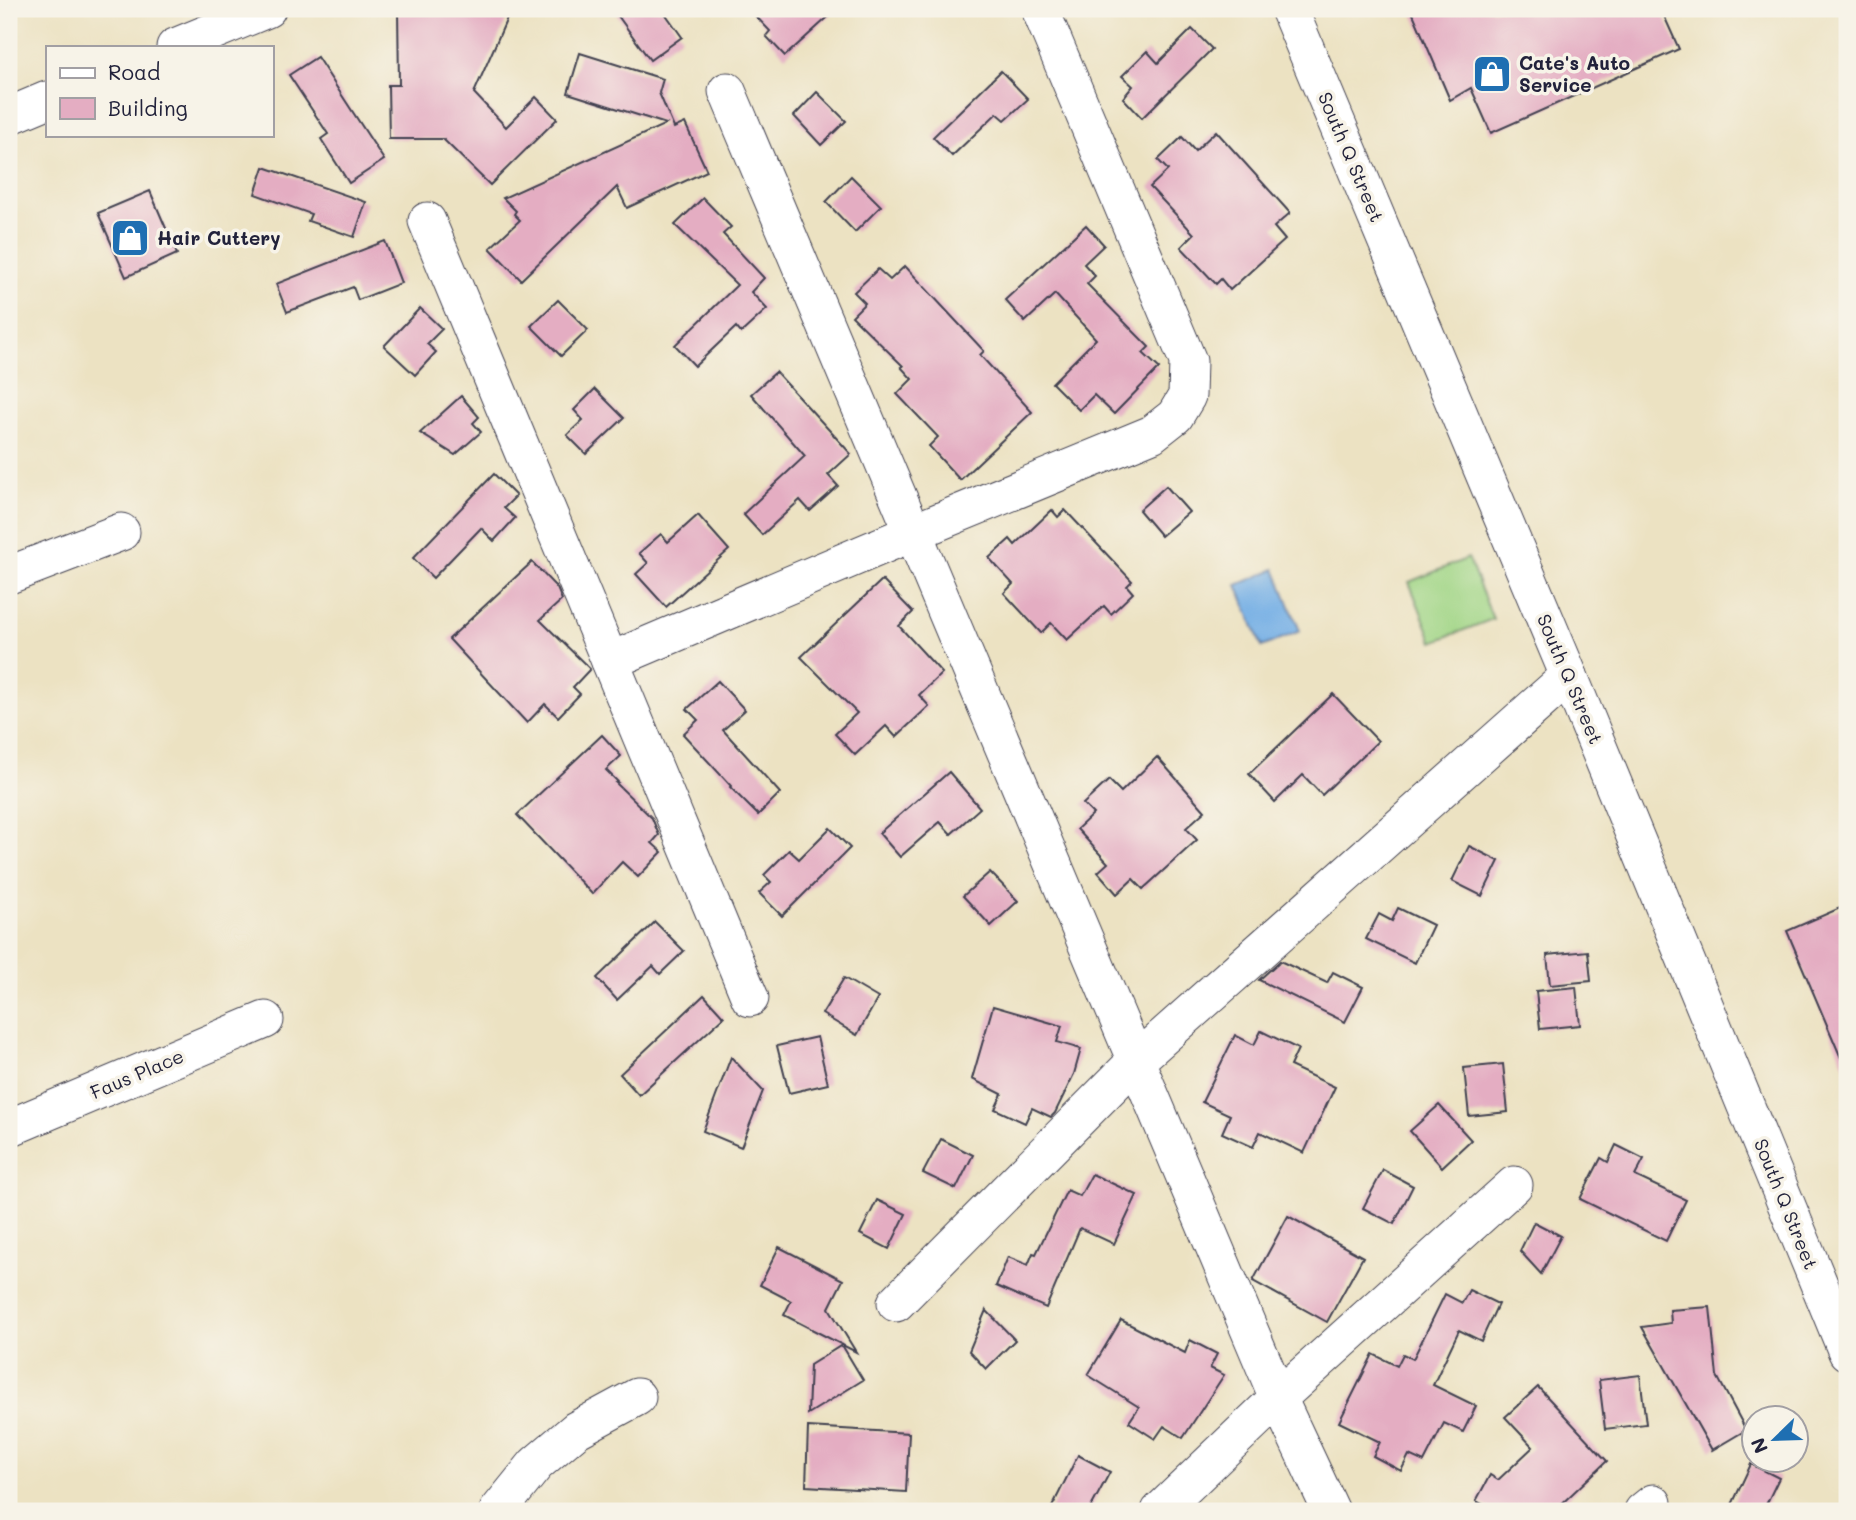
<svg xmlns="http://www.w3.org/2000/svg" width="1856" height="1520" font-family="Mali,sans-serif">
	<rect width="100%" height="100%" fill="#f7f3e8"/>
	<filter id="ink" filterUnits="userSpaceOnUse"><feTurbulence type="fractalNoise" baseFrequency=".0143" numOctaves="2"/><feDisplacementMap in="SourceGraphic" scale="14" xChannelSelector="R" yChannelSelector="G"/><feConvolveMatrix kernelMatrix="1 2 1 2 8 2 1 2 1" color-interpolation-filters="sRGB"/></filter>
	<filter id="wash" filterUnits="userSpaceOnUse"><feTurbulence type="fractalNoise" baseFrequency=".00686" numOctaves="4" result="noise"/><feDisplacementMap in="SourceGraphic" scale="28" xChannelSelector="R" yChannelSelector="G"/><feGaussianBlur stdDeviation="1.57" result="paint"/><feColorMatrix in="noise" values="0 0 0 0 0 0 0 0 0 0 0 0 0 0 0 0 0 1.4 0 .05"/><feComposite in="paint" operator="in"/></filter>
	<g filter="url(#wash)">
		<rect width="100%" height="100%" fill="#ece2c2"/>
		<polygon fill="#a2d687" stroke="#627c61" stroke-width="2" points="1468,558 1493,619 1433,642 1409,582"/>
		<polygon fill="#74afe5" stroke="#4b6890" stroke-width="2" points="1275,569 1300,631 1262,647 1237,585"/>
		<g id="blocks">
			<g fill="#e4adc2">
				<polygon points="398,9 493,9 508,16 474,93 506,127 536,97 557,119 490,185 443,139 389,139 388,85 399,85"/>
				<polygon points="613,9 662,9 682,37 650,60"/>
				<polygon points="749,9 837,9 785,56 766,36 770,31"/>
				<polygon points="1411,9 1661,9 1679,49 1491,133 1471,88 1450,100"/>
				<polygon points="1192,29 1212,49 1142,118 1123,98 1133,86 1122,76 1147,51 1158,63"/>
				<polygon points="580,53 663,79 659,93 674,128 685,123 707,171 627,208 617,187 521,280 490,248 520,220 514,214 516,211 503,198 666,124 568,93"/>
				<polygon points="317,57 384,160 349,183 321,139 328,134 289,75"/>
				<polygon points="1001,71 1028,99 1005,120 997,113 952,156 933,137"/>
				<polygon points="817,92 846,121 821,145 794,116"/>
				<polygon points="1216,131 1290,213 1274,227 1285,240 1230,290 1221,279 1216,284 1181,247 1194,234 1150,187 1168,170 1158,160 1182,137 1195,151"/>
				<polygon points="264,167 366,202 354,237 308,221 311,214 255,194"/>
				<polygon points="851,176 881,206 855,232 826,202"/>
				<polygon points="150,191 177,254 126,277 98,213"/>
				<polygon points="703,198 731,227 723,234 764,278 751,292 767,309 741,333 736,327 695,366 675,345 737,285 675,225"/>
				<polygon points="1086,225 1104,245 1084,264 1095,276 1087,284 1149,347 1143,353 1159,368 1114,414 1094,395 1079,410 1052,383 1096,339 1055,294 1025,322 1005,300"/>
				<polygon points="385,241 401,283 358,300 353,287 287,312 276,284"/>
				<polygon points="905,266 984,351 980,355 1032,412 960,480 929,446 938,437 897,394 912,379 901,367 903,366 852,316 865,303 854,292 878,269 890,280"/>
				<polygon points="558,300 588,330 561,356 531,326"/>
				<polygon points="420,308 442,329 427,344 436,352 415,375 384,346"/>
				<polygon points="776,372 851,454 828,475 838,486 810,511 800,500 762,535 743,514 805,456 751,394"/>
				<polygon points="595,389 624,418 586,454 567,435 583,420 574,410"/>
				<polygon points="461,396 479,417 473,423 481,432 455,455 420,433"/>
				<polygon points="494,474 516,496 504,508 515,518 494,541 481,528 433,578 413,558"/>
				<polygon points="1166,486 1189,512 1161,536 1139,510"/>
				<polygon points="1052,510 1058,517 1065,510 1132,581 1127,586 1133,593 1111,614 1104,606 1067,640 1051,623 1041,633 1004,593 1013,584 989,558 1010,539 1015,545"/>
				<polygon points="698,515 729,550 666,607 636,574 648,563 639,553 661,534 668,542"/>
				<polygon points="532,562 557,588 562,600 540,620 590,669 573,687 580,694 558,717 545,704 527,723 449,639"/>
				<polygon points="882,580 913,612 899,626 942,673 919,695 929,706 896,737 886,726 855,755 835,734 857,713 801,657"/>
				<polygon points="718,681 745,710 723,730 780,793 758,815 730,787 731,786 683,734 698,720 687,709"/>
				<polygon points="1333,694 1378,741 1322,795 1303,775 1275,802 1249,774"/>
				<polygon points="602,735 621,756 606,770 618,782 616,783 652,818 659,835 652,843 662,852 638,877 622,862 592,894 517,815"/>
				<polygon points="1157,757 1205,811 1186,828 1197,840 1143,889 1133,879 1117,894 1098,872 1108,863 1077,829 1093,814 1083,804 1109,780 1121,792"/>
				<polygon points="949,772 980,808 951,834 940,822 900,857 879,833"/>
				<polygon points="830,828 850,848 782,916 759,893 771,882 764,875 789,850 799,859"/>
				<polygon points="1469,846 1499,861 1482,896 1452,881"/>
				<polygon points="990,872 1018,901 991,926 963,896"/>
				<polygon points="1847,905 1847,1072 1787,931"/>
				<polygon points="1398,908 1433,925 1415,963 1366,939 1379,914 1392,921"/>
				<polygon points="655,922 684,951 660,974 653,966 617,1000 597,978"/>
				<polygon points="1588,951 1591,981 1550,985 1547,955"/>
				<polygon points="1280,961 1327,983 1333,972 1363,987 1345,1022 1259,980"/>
				<polygon points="844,978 878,998 857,1035 822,1014"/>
				<polygon points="1576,987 1580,1025 1540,1029 1536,991"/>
				<polygon points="704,995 724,1017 639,1095 620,1074"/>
				<polygon points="993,1006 1062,1026 1057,1042 1081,1049 1074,1074 1055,1113 1051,1117 1032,1108 1025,1123 995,1109 1002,1094 972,1079"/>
				<polygon points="1261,1031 1298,1049 1290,1066 1335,1087 1304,1153 1260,1132 1253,1147 1222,1133 1230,1115 1202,1102 1235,1035 1254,1045"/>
				<polygon points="817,1037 828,1084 789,1093 777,1046"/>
				<polygon points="731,1057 763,1091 741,1147 703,1131"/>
				<polygon points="1503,1064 1508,1112 1469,1116 1464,1068"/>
				<polygon points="1439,1105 1471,1140 1442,1167 1410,1131"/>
				<polygon points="941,1139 973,1155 956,1189 923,1173"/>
				<polygon points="1616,1145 1644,1159 1635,1176 1686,1200 1666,1241 1580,1199 1601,1158 1608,1162"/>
				<polygon points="1383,1170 1413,1186 1394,1224 1363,1208"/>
				<polygon points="1092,1174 1137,1195 1114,1244 1080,1228 1046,1308 996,1286 1008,1257 1028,1265 1033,1253 1036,1254 1067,1190 1080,1196"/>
				<polygon points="877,1200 906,1214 889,1249 860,1234"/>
				<polygon points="1288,1216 1363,1257 1327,1322 1253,1281"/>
				<polygon points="1534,1222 1561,1236 1541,1274 1520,1251"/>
				<polygon points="779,1247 843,1280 829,1308 856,1352 784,1315 791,1301 760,1285"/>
				<polygon points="1469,1290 1498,1304 1481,1341 1459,1330 1433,1385 1476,1406 1463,1432 1444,1423 1424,1462 1409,1455 1401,1471 1373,1456 1380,1442 1339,1422 1373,1354 1397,1366 1403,1354 1413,1359 1445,1294 1462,1303"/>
				<polygon points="1710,1307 1717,1376 1746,1430 1712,1450 1642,1327 1671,1323 1670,1310"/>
				<polygon points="986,1310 1015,1340 986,1369 969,1351"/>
				<polygon points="1121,1320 1185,1353 1190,1340 1217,1354 1210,1368 1224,1375 1183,1438 1164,1426 1155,1439 1129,1422 1139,1407 1088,1375"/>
				<polygon points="842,1345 863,1380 808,1414 810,1365"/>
				<polygon points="1640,1375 1646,1424 1605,1429 1599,1380"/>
				<polygon points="1538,1387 1607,1461 1554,1511 1495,1511 1476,1501 1490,1475 1498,1480 1533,1447 1505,1417"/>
				<polygon points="808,1427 909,1433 906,1492 806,1486"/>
				<polygon points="1078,1455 1110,1472 1089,1511 1050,1511"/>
				<polygon points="1751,1464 1779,1478 1763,1511 1729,1511"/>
			</g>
		</g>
	</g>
	<g filter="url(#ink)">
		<use href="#blocks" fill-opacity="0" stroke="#403f4f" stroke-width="2"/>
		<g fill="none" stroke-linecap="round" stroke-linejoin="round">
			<defs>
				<g id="minor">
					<polyline points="1289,9 1569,676 1847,1352"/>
					<polyline points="175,47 267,9"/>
					<polyline points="727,91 1278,1398 1331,1511"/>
					<polyline points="9,116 47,100"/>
					<polyline points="427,221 750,998"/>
					<polyline points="9,575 121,532"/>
					<polyline points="610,661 914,532 1152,434 1175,416 1187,396 1188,361 1040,9"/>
					<polyline points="9,1128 265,1020"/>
					<polyline points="896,1303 1137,1060 1569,676"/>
					<polyline points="498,1511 536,1464 576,1430 637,1397"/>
					<polyline points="1160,1511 1278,1398 1514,1185"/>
					<polyline points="1643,1511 1653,1503"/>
				</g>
			</defs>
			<use href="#minor" stroke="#403f4f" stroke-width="39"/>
			<use href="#minor" stroke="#fff" stroke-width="37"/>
		</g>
	</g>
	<defs>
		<symbol id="shop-square" viewBox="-11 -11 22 22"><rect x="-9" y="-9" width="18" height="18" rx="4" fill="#1f6fb2" stroke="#f7f3e8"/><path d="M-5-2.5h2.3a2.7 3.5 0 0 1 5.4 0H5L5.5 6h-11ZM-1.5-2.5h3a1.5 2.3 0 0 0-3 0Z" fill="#fff"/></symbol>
	</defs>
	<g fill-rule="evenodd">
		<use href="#shop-square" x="1470" y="52" width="44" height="44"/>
		<use href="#shop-square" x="108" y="216" width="44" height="44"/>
	</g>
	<g text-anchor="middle" stroke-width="7" stroke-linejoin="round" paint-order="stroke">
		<g font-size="19" font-weight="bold" fill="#22223b" stroke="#f7f3e8" text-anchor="start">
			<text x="1519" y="70">Cate's Auto<tspan x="1519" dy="22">Service</tspan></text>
			<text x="157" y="245">Hair Cuttery</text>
		</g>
		<g font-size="19" fill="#22223b" stroke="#f7f3e8">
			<text transform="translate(1351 157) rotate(67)" y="7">South Q Street</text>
			<text transform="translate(1570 679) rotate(67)" y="7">South Q Street</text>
			<text transform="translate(137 1074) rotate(-23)" y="7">Faus Place</text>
			<text transform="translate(1786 1204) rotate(68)" y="7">South Q Street</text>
		</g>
	</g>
	<rect width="1856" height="1520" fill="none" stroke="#f7f3e8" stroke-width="35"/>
	<rect x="46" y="46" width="228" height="91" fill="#f7f3e8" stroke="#a29fa3" stroke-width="2"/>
	<rect x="60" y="68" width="35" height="10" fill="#ffffff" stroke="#a29fa3" stroke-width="2"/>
	<text x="108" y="80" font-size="21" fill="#22223b">Road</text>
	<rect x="60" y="98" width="35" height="21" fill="#e4adc2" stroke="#a29fa3" stroke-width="2"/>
	<text x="108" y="116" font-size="21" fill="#22223b">Building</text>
	<g transform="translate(1775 1439) rotate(247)"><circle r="33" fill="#f7f3e8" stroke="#a29fa3" stroke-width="2"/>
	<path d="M0-5L12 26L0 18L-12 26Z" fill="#1f6fb2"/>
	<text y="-10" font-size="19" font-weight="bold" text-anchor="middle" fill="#22223b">N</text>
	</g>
</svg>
